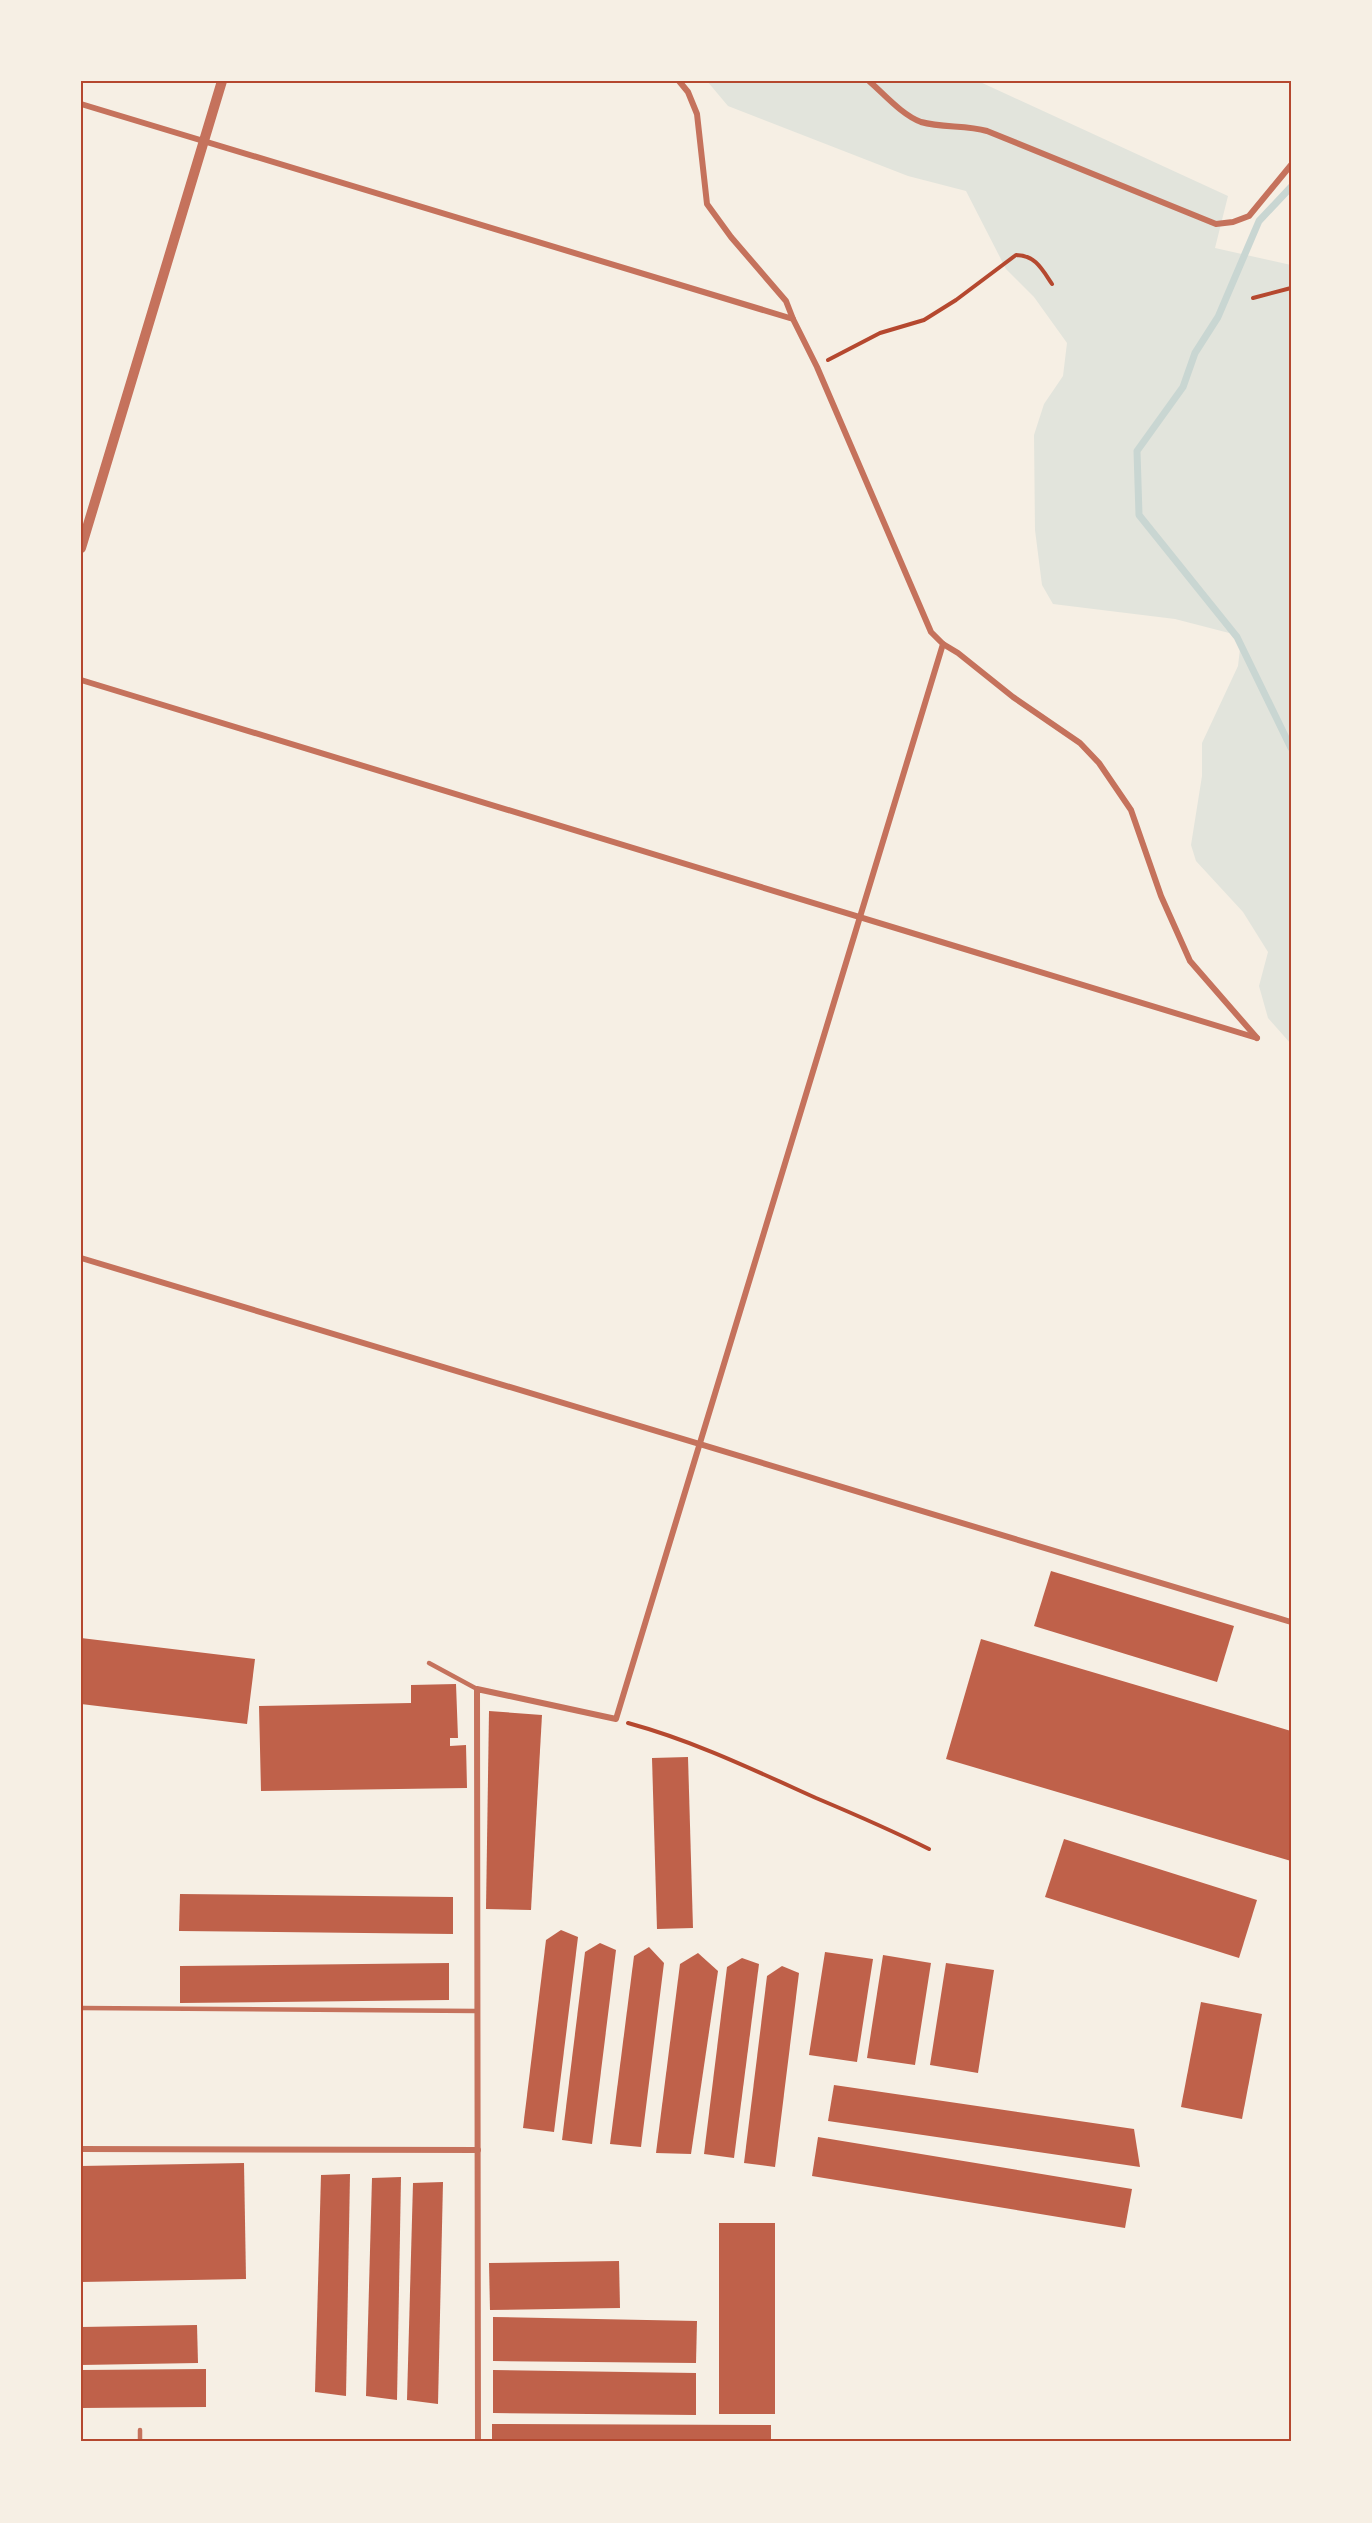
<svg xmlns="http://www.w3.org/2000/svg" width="1372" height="2523" font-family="'Noto Serif',serif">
	<rect width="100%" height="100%" fill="#f6efe4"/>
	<polygon fill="#e2e4dc" points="707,81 978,81 1228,196 1215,248 1291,265 1291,1044 1268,1018 1259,986 1268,952 1243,912 1196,861 1191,845 1202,776 1202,743 1238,666 1240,649 1233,634 1175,619 1053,604 1042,585 1035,530 1034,435 1044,404 1063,376 1067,343 1034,297 1006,269 966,191 908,176 728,106"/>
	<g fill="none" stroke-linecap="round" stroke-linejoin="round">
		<polyline stroke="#c9d6d2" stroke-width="7" points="1291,187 1259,221 1218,317 1195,353 1183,387 1137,451 1139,515 1237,637 1291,748"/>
	</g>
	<g fill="#bf614a">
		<polygon points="1051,1571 1234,1626 1217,1682 1034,1626"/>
		<polygon points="81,1638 255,1659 247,1724 81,1704"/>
		<polygon points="981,1639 1291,1731 1291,1861 946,1759"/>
		<polygon points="456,1684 458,1738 450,1738 450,1746 466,1745 467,1788 261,1791 259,1706 411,1703 411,1685"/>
		<polygon points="489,1711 542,1715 531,1910 486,1909"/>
		<polygon points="688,1757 693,1928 657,1929 652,1758"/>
		<polygon points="1064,1839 1257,1900 1239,1958 1045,1897"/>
		<polygon points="180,1894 453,1897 453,1934 179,1931"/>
		<polygon points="561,1930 578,1937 554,2132 523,2128 546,1940"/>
		<polygon points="600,1943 616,1950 592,2144 562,2140 585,1952"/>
		<polygon points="649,1947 664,1963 641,2147 610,2144 634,1956"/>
		<polygon points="825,1952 873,1959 857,2062 809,2055"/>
		<polygon points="698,1953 718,1971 691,2154 656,2153 680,1964"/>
		<polygon points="883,1955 931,1963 915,2065 867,2058"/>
		<polygon points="742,1958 759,1964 734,2158 704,2154 727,1967"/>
		<polygon points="449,1963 449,2000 180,2003 180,1966"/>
		<polygon points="946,1963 994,1970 978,2073 930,2065"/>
		<polygon points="782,1966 799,1973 775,2167 744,2163 767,1976"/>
		<polygon points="1201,2002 1262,2014 1242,2119 1181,2107"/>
		<polygon points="834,2085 1134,2129 1140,2167 828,2121"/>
		<polygon points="818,2137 1132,2189 1125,2228 812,2176"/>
		<polygon points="244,2163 246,2279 81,2282 81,2166"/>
		<polygon points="350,2174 346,2396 315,2392 321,2175"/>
		<polygon points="401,2177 397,2400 366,2396 372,2178"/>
		<polygon points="443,2182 438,2404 407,2400 413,2183"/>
		<rect x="719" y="2223" width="56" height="191"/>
		<polygon points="619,2261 620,2308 490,2310 489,2263"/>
		<polygon points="493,2317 697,2321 696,2363 493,2361"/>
		<polygon points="197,2325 198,2363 81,2365 81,2327"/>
		<polygon points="206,2369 206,2407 81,2408 81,2370"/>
		<polygon points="493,2370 696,2373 696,2415 493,2413"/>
		<polygon points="492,2424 771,2425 771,2442 492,2442"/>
	</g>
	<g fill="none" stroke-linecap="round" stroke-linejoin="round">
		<g stroke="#b5482f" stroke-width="4">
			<polyline points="1253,298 1291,288"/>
			<path d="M828 360 880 333 924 320 956 300 1016 255C1035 255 1042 269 1052 284"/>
			<path d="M628 1723C694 1741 754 1770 816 1798 854 1814 891 1830 929 1849"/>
		</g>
		<g stroke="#c5725c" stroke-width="4.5">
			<polyline points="429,1663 477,1689"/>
			<polyline points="81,2008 476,2011"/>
			<polyline points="140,2430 140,2442"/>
		</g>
		<g stroke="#c5725c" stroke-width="6">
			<polyline points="679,81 688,92 697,114 707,204 731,237 786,301 793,319"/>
			<path d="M869 81C884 94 902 115 921 122 942 128 966 125 987 131L1216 224 1233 222 1249 216 1291 165"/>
			<polyline points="81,104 793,319 817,367 931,632 943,644 616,1719 477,1689 478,2442"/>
			<polyline points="943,644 958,653 1013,697 1080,743 1099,763 1131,810 1161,896 1190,961 1257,1038"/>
			<polyline points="81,680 1257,1038"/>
			<polyline points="81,1258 1291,1622"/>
			<polyline points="81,2149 478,2150"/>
		</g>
		<polyline stroke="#c5725c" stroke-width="10" points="81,548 222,81"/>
	</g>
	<rect width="1372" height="2523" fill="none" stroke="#f6efe4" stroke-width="165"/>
	<rect x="82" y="82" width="1208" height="2358" fill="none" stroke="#b5482f" stroke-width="2"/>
</svg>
